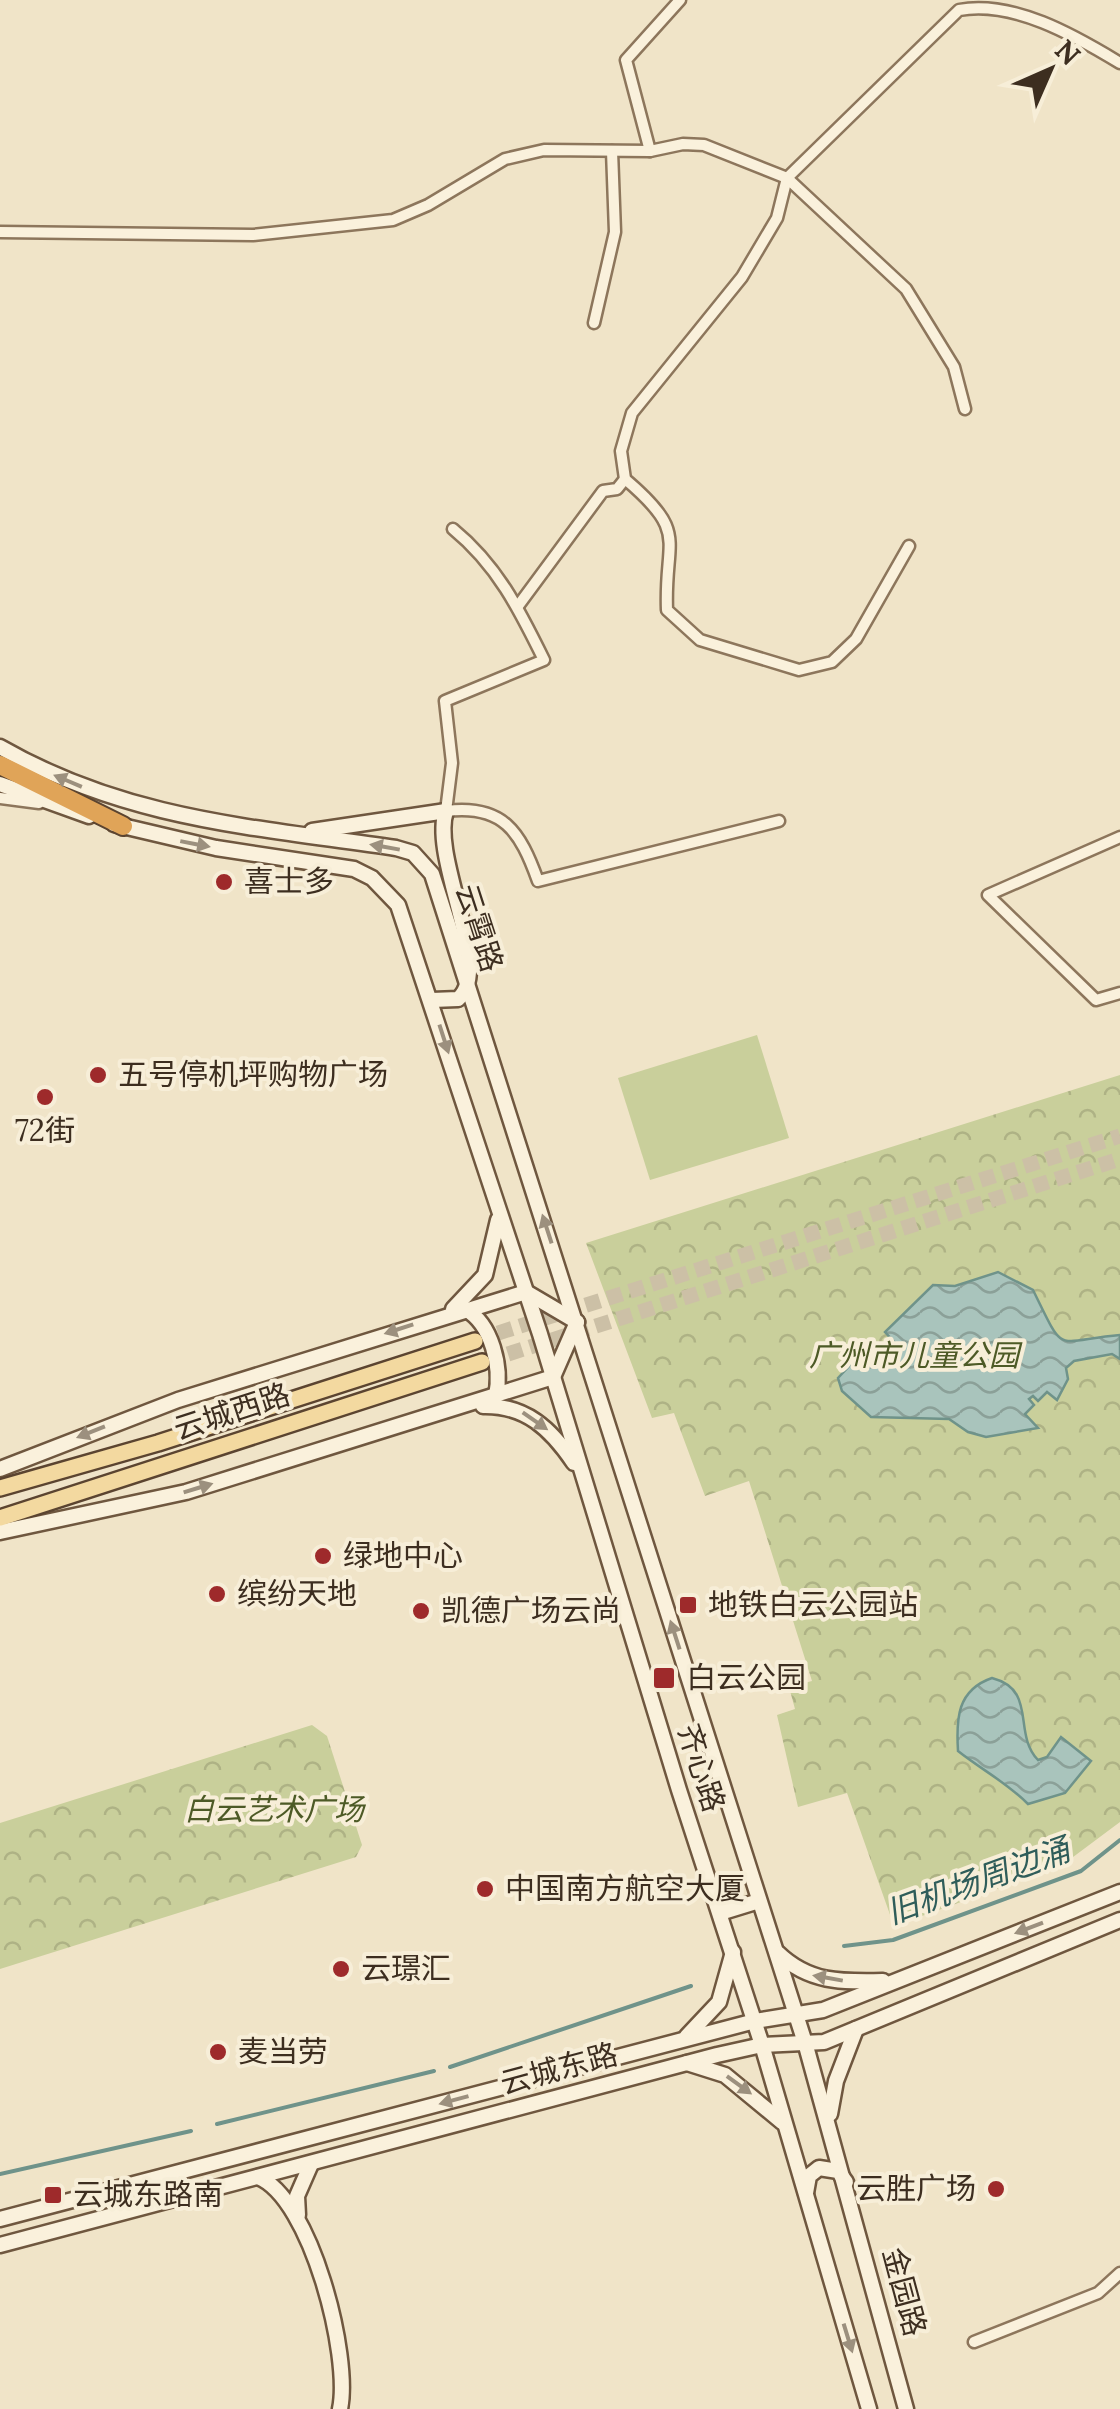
<svg xmlns="http://www.w3.org/2000/svg" width="1120" height="2409" font-family="Lora,'Noto Sans SC',serif">
	<defs>
		<pattern id="park-crowns" width="20" height="18" patternUnits="userSpaceOnUse" patternTransform="scale(2.5)"><rect width="20" height="18" fill="#c9cf9b"/><path d="M2 6a3 3 0 1 1 6 0M12 15a3 3 0 1 1 6 0" fill="none" stroke="#aeb285"/></pattern>
		<pattern id="water-waves" width="16" height="10" patternUnits="userSpaceOnUse" patternTransform="scale(2.5)"><rect width="16" height="10" fill="#a9c4bc"/><path d="M0 5q4-4 8 0t8 0" fill="none" stroke="#8ba098"/></pattern>
	</defs>
	<rect width="100%" height="100%" fill="#f0e4c8"/>
	<g fill="url(#park-crowns)">
		<polygon points="1120,1075 1120,1822 1061,1866 894,1926 847,1793 798,1807 777,1715 795,1709 789,1687 812,1681 749,1481 705,1496 674,1413 652,1418 586,1243"/>
		<polygon points="312,1725 327,1736 362,1845 356,1857 0,1969 0,1823"/>
	</g>
	<polygon fill="#c9cf9b" points="757,1035 789,1138 650,1180 618,1078"/>
	<g fill="url(#water-waves)" stroke="#6f938a" stroke-width="2.5">
		<path d="M998 1272 1033 1290C1066 1357 1053 1341 1120 1335V1359L1112 1354 1074 1361 1066 1368 1068 1379 1057 1400 1047 1392 1038 1401 1033 1396 1029 1399 1034 1405 1025 1414 1038 1428 986 1437 968 1432 949 1419 871 1417 842 1391 838 1378 853 1362 884 1359 898 1346 885 1332 933 1285 955 1286Z"/>
		<path d="M992 1678C1038 1690 1012 1733 1038 1760L1047 1757 1061 1737 1091 1761 1065 1793 1028 1804C1006 1782 982 1770 958 1751 956 1719 957 1690 992 1678Z"/>
	</g>
	<g fill="none" stroke-linecap="round" stroke-linejoin="round">
		<g stroke="#6f938a" stroke-width="4">
			<polyline points="844,1946 893,1940 1081,1871 1120,1840"/>
			<polyline points="450,2067 691,1986"/>
			<polyline points="217,2124 434,2071"/>
			<polyline points="0,2174 191,2131"/>
		</g>
		<g stroke="#ccc0a6" stroke-width="15" stroke-dasharray="15 8" stroke-linecap="butt">
			<polyline points="476,1340 1120,1136"/>
			<polyline points="486,1361 1120,1159"/>
		</g>
		<defs>
			<g id="street">
				<polyline points="650,151 626,60 680,0"/>
				<polyline points="0,232 253,235 393,220 428,205 505,159 544,150 650,151 683,144 704,145 787,178 906,289 954,367 965,409"/>
				<polyline points="594,323 615,232 612,151"/>
				<path d="M453 529C497 565 519 609 544 660L445 701 452 763 446 811C503 804 520 831 538 881L779 821"/>
				<path d="M909 546 856 639 832 662 799 670 700 640 667 610C664 538 690 534 625 479L621 451 632 413 742 277 777 218 787 178 959 10C1013 0 1074 35 1120 63"/>
				<polyline points="518,606 603,491 617,489 625,479"/>
				<polyline points="0,798 39,803"/>
				<polyline points="1120,837 988,895 1096,1000 1120,993"/>
				<polyline points="974,2342 1098,2293 1120,2273"/>
			</g>
			<g id="secondary">
				<path d="M0 747C127 820 255 827 396 848L413 853 432 874 806 2046 906 2409"/>
				<polyline points="0,784 89,816"/>
				<polyline points="114,824 216,848 354,869 372,878 398,905 540,1334 679,1790 762,2045 869,2409"/>
				<path d="M312 831 446 811C430 858 494 969 458 999L432 1000"/>
				<polyline points="453,1309 485,1275 498,1220"/>
				<path d="M465 1309C492 1324 502 1367 496 1396"/>
				<path d="M483 1406C526 1405 551 1429 574 1463"/>
				<polyline points="0,1469 178,1400 526,1292 577,1322"/>
				<polyline points="0,1532 186,1492 553,1377 577,1322"/>
				<polyline points="720,1913 759,1901"/>
				<path d="M778 1953C809 1983 842 1982 883 1981"/>
				<polyline points="687,2036 719,2002 733,1952"/>
				<polyline points="687,2063 725,2075 782,2122"/>
				<polyline points="830,2114 836,2081 856,2029"/>
				<path d="M258 2177C311 2198 351 2356 340 2409"/>
				<polyline points="806,2193 809,2176 819,2168 838,2171 846,2182"/>
				<polyline points="298,2215 297,2196 311,2164"/>
				<polyline points="0,2219 755,2021 823,2010 1120,1892"/>
				<polyline points="0,2245 717,2055 762,2045 824,2042 1120,1920"/>
			</g>
			<g id="primary">
				<polyline points="0,1488 158,1443 475,1341"/>
				<polyline points="0,1518 482,1362"/>
			</g>
			<polyline id="highway" points="0,765 123,826"/>
		</defs>
		<use href="#street" stroke="#8d765c" stroke-width="15"/>
		<use href="#secondary" stroke="#6f573f" stroke-width="19"/>
		<use href="#primary" stroke="#5b4430" stroke-width="20"/>
		<use href="#highway" stroke="#5b4430" stroke-width="22"/>
		<use href="#street" stroke="#faf1dc" stroke-width="10"/>
		<use href="#secondary" stroke="#faf1dc" stroke-width="14"/>
		<use href="#primary" stroke="#f3d9a0" stroke-width="15"/>
		<use href="#highway" stroke="#e0a458" stroke-width="18"/>
	</g>
	<defs><path id="oneway-solid" d="M-6-.8H1V-3.2L6.5 0L1 3.2V.8H-6Z" transform="scale(2.5)"/></defs>
	<g fill="#9c907e">
		<use href="#oneway-solid" transform="translate(68 781) rotate(-157)"/>
		<use href="#oneway-solid" transform="translate(195 844) rotate(11)"/>
		<use href="#oneway-solid" transform="translate(385 847) rotate(-170)"/>
		<use href="#oneway-solid" transform="translate(444 1039) rotate(72)"/>
		<use href="#oneway-solid" transform="translate(547 1229) rotate(-108)"/>
		<use href="#oneway-solid" transform="translate(399 1329) rotate(162)"/>
		<use href="#oneway-solid" transform="translate(535 1421) rotate(35)"/>
		<use href="#oneway-solid" transform="translate(91 1432) rotate(158)"/>
		<use href="#oneway-solid" transform="translate(198 1488) rotate(-17)"/>
		<use href="#oneway-solid" transform="translate(675 1635) rotate(-108)"/>
		<use href="#oneway-solid" transform="translate(1029 1928) rotate(159)"/>
		<use href="#oneway-solid" transform="translate(828 1978) rotate(-170)"/>
		<use href="#oneway-solid" transform="translate(739 2085) rotate(36)"/>
		<use href="#oneway-solid" transform="translate(454 2100) rotate(165)"/>
		<use href="#oneway-solid" transform="translate(848 2338) rotate(73)"/>
	</g>
	<g fill="#9e2a2b" stroke="#f7eed8" stroke-width="4">
		<circle cx="224" cy="882" r="10"/>
		<circle cx="98" cy="1075" r="10"/>
		<circle cx="45" cy="1097" r="10"/>
		<circle cx="323" cy="1556" r="10"/>
		<circle cx="217" cy="1594" r="10"/>
		<rect x="678" y="1595" width="20" height="20" rx="5"/>
		<circle cx="421" cy="1611" r="10"/>
		<rect x="652" y="1666" width="24" height="24" rx="5"/>
		<circle cx="485" cy="1889" r="10"/>
		<circle cx="341" cy="1969" r="10"/>
		<circle cx="218" cy="2052" r="10"/>
		<circle cx="996" cy="2189" r="10"/>
		<rect x="43" y="2185" width="20" height="20" rx="5"/>
	</g>
	<g text-anchor="middle" stroke-width="8" stroke-linejoin="round" paint-order="stroke">
		<g font-size="30" fill="#3d2e20" stroke="#f7eed8" text-anchor="start">
			<text x="244" y="892">喜士多</text>
			<text x="118" y="1085">五号停机坪购物广场</text>
			<text x="45" y="1141" text-anchor="middle">72街</text>
			<text x="343" y="1566">绿地中心</text>
			<text x="237" y="1604">缤纷天地</text>
			<text x="708" y="1615">地铁白云公园站</text>
			<text x="441" y="1621">凯德广场云尚</text>
			<text x="686" y="1688">白云公园</text>
			<text x="505" y="1899">中国南方航空大厦</text>
			<text x="361" y="1979">云璟汇</text>
			<text x="238" y="2062">麦当劳</text>
			<text x="976" y="2199" text-anchor="end">云胜广场</text>
			<text x="73" y="2205">云城东路南</text>
		</g>
		<g font-size="30" fill="#3d2e20" stroke="#f7eed8">
			<text transform="translate(479 928) rotate(72)" y="10">云霄路</text>
			<text transform="translate(232 1412) rotate(-18)" y="10">云城西路</text>
			<text transform="translate(701 1768) rotate(72)" y="10">齐心路</text>
			<text transform="translate(559 2069) rotate(-15)" y="10">云城东路</text>
			<text transform="translate(904 2292) rotate(75)" y="10">金园路</text>
		</g>
		<g font-size="30" font-style="italic" fill="#4d5a26" stroke="#f7eed8">
			<text x="914" y="1366">广州市儿童公园</text>
			<text x="274" y="1820">白云艺术广场</text>
		</g>
		<g font-size="32" font-style="italic" fill="#2f5d5a" stroke="#f7eed8">
			<text transform="translate(978 1881) rotate(-20)" y="11">旧机场周边涌</text>
		</g>
	</g>
	<g transform="translate(1050 70) rotate(45)" stroke="#f7eed8" stroke-width="8" paint-order="stroke">
	<path d="M0-8L18 38L0 25L-18 38Z" fill="#3d2e20"/>
	<text y="-15" font-size="28" font-weight="bold" text-anchor="middle" fill="#3d2e20">N</text>
	</g>
</svg>
